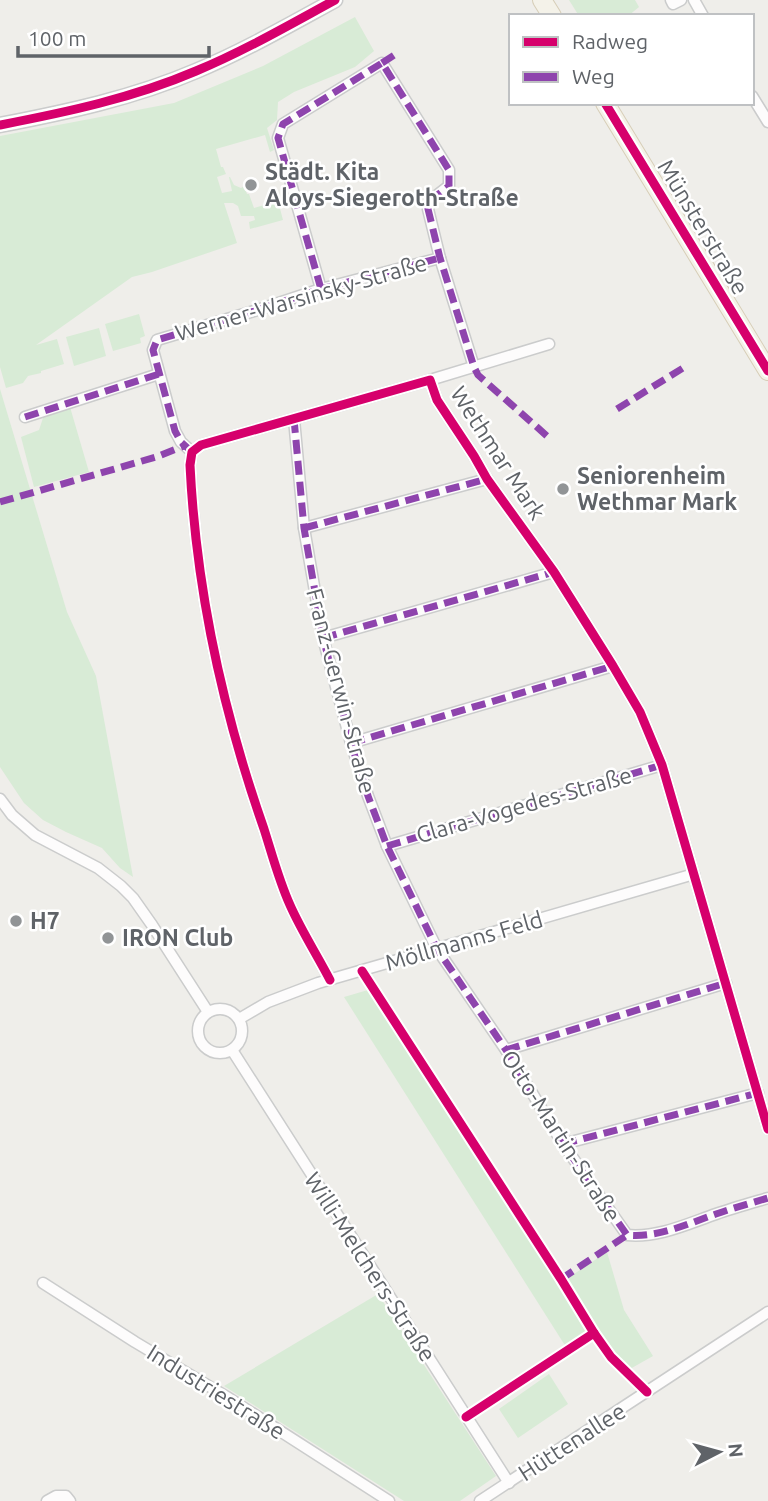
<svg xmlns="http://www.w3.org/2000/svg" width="768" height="1501" font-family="Ubuntu,sans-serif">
	<rect width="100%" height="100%" fill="#efeeea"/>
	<g fill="#d8ebd6">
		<polygon points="569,0 635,0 639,7 628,16 579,16"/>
		<polygon points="355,17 374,51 355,67 294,92 278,102 277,120 267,128 274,150 270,152 265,135 216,149 221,167 223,167 226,174 217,177 222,193 232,191 229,177 230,177 234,185 241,188 244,186 247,194 249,194 254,208 278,201 283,220 250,229 249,222 255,220 254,216 241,216 238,206 233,203 224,203 237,243 152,272 132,277 36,345 57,339 64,364 41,371 41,373 28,376 23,383 6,388 0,367 0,136 174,103 263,66"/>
		<polygon points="139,314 145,336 140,338 141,343 113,351 105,324"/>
		<polygon points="99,328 106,356 74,366 66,337"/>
		<polygon points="0,389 67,612 96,676 133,877 120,868 102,848 66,832 43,820 24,803 0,767"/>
		<polygon points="70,407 89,472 34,487 21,437 39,430 44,415"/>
		<polygon points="368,990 589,1331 566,1347 344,997"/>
		<polygon points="607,1252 624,1310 653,1356 630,1369 619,1361 565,1280"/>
		<polygon points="378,1294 496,1476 460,1501 404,1501 224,1386"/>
		<polygon points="549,1374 568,1404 518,1438 499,1409"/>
	</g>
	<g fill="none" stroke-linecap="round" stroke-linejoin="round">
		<defs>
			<g id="minor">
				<polyline points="671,0 673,4 681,0"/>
				<polyline points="694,0 703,16"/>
				<polyline points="752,96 768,122"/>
				<polyline points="321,289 278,138 283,124 382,63 449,170 449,186 431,200 428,209 440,258 474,367"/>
				<polyline points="430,380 549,344"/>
				<polyline points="25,417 159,374"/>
				<path d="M294 419 304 528 323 638 351 743 368 796 387 846 437 949 506 1050 563 1144 627 1235C658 1238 687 1224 716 1214 733 1208 751 1203 768 1198"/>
				<polyline points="192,452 181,442 175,431 153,350 157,340 254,311 321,289 440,258"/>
				<polyline points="304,528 487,479"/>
				<polyline points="323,638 554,572"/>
				<polyline points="351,743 613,666"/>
				<polyline points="0,799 12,815 35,835 98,868 121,886 133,898 152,925 208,1012"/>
				<polyline points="387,846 662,765"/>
				<path d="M330 980C317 955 301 930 290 905 279 881 272 854 264 829 223 712 196 589 190 465L192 452 201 445 430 380 437 400 474 456 487 479 554 572 613 666 640 712 662 765 768 1129"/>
				<circle cx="220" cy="1031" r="22"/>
				<polyline points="239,1019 268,1002 318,983 694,874"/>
				<polyline points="232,1050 509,1483"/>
				<polyline points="506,1050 726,983"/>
				<polyline points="563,1144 758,1093"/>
				<polyline points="43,1283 135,1342 227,1397 389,1501"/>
				<polyline points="47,1501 56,1496 66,1496 70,1501"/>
				<polyline points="480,1501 768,1312"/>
			</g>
			<path id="tertiary" d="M0 125C67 112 133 98 196 71 244 51 289 25 335 0"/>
			<g id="primary">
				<polyline points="542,0 552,16"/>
				<polyline points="605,103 768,371"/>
			</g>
		</defs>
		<use href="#minor" stroke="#cbcccc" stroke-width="13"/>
		<use href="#tertiary" stroke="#cbcccc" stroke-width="17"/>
		<use href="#primary" stroke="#d7ceb8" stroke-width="20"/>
		<use href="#minor" stroke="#fdfcfc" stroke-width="10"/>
		<use href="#tertiary" stroke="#fdfcfc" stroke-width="14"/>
		<use href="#primary" stroke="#f4f2e9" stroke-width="18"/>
		<g stroke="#8e44ad" stroke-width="7" stroke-dasharray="14 7" stroke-linecap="butt">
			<polyline points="382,63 399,52"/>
			<polyline points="321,289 278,138 283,124 382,63 449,170 449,186 431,200 428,209 440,258 474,367 478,375 547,436"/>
			<polyline points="617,409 683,368"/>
			<polyline points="25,417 159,374"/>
			<path d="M294 419 304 528 323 638 351 743 368 796 387 846 437 949 506 1050 563 1144 627 1235C658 1238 687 1224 716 1214 733 1208 751 1203 768 1198"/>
			<polyline points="192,452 181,442 175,431 153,350 157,340 254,311 321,289 440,258"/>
			<polyline points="0,502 156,457 184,446"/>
			<polyline points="304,528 487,479"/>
			<polyline points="323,638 554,572"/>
			<polyline points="351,743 613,666"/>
			<polyline points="387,846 662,765"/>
			<polyline points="506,1050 726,983"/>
			<polyline points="563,1144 758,1093"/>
			<polyline points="561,1279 627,1235"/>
		</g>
		<defs>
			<g id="cycleway">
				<polyline points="605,103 768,371"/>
				<path d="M0 125C67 112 133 98 196 71 244 51 289 25 335 0"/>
				<polyline points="362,971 561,1279 594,1333 611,1357 647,1392"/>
				<path d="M330 980C317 955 301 930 290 905 279 881 272 854 264 829 223 712 196 589 190 465L192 452 201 445 430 380 437 400 474 456 487 479 554 572 613 666 640 712 662 765 768 1129"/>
				<polyline points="466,1417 594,1333"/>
			</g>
		</defs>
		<use href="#cycleway" stroke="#fff" stroke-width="13"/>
		<use href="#cycleway" stroke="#d6006c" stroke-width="9"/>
	</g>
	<g fill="#919496" stroke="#fff" stroke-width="2.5">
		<circle cx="251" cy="185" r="7"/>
		<circle cx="563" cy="489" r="7"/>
		<circle cx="16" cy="921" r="7"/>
		<circle cx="108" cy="938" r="7"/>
	</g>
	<g text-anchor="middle" stroke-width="5" stroke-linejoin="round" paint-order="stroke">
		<g font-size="23" font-weight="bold" fill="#5f6368" stroke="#fff" text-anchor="start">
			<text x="265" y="180">Städt. Kita<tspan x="265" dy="26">Aloys-Siegeroth-Straße</tspan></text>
			<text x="577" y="484">Seniorenheim<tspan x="577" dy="26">Wethmar Mark</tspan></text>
			<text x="30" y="929">H7</text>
			<text x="122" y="946">IRON Club</text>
		</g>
		<g font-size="23" fill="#5f6368" stroke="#fff">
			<text transform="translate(703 227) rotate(59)" y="8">Münsterstraße</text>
			<text transform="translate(301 298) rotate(-16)" y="8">Werner-Warsinsky-Straße</text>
			<text transform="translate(498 453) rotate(57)" y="8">Wethmar Mark</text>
			<text transform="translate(341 691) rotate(75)" y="8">Franz-Gerwin-Straße</text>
			<text transform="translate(524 805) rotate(-16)" y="8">Clara-Vogedes-Straße</text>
			<text transform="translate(464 941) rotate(-16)" y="8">Möllmanns Feld</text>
			<text transform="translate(561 1136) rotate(57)" y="8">Otto-Martin-Straße</text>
			<text transform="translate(370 1267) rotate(57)" y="8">Willi-Melchers-Straße</text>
			<text transform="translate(216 1392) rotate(32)" y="8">Industriestraße</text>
			<text transform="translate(572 1442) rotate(-33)" y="8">Hüttenallee</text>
		</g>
	</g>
	<rect x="509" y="14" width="245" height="91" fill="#ffffff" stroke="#bfc1c3" stroke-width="2"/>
	<rect x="523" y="37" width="35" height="10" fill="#d6006c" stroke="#bfc1c3" stroke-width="2"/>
	<text x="572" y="49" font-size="21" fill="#5f6368">Radweg</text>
	<rect x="523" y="72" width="35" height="10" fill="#8e44ad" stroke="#bfc1c3" stroke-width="2"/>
	<text x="572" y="84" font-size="21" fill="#5f6368">Weg</text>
	<g transform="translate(719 1452) rotate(84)" stroke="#ffffff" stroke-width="5" paint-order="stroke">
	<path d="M0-5L12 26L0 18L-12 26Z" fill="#5f6368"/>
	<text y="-10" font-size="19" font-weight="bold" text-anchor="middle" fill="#5f6368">N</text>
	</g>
	<path d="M18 46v10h191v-10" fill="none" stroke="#5f6368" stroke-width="3.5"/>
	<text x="28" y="46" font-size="21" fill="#5f6368" stroke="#ffffff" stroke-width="5" paint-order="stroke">100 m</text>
</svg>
